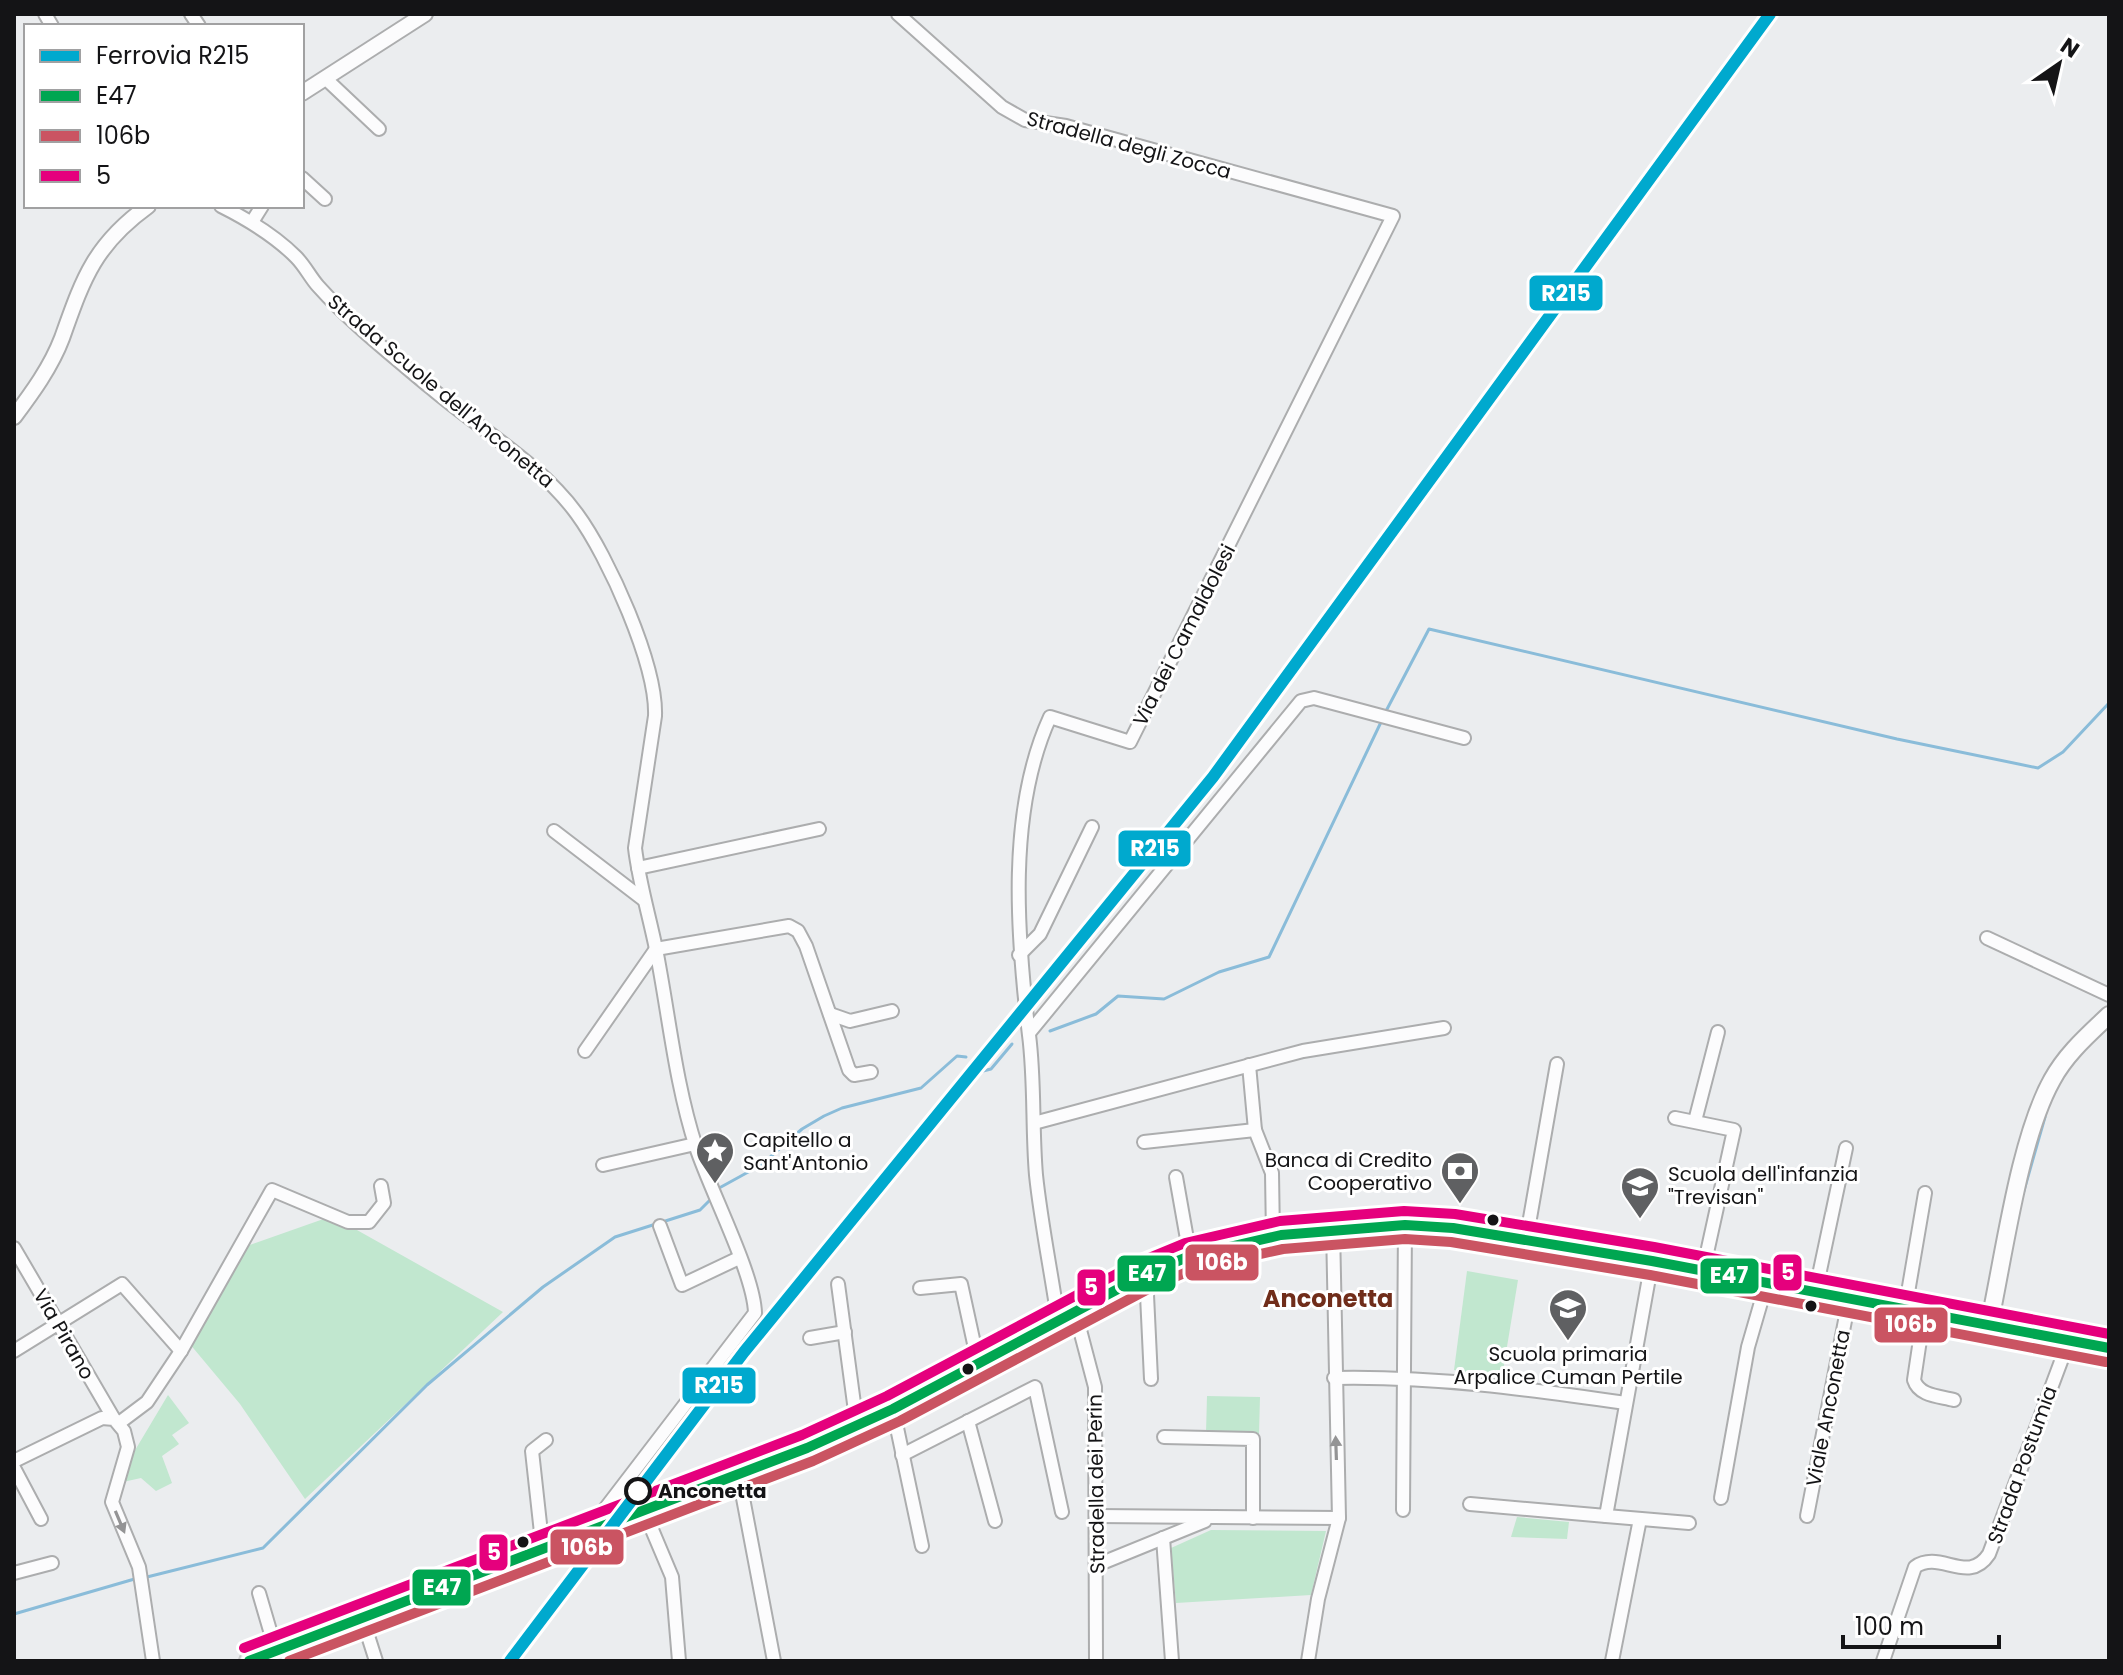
<svg xmlns="http://www.w3.org/2000/svg" width="2123" height="1675" font-family="Poppins,sans-serif">
	<rect width="100%" height="100%" fill="#ebedef"/>
	<g fill="#c1e7cf">
		<polygon points="332,1216 503,1312 305,1499 240,1404 189,1343 247,1246"/>
		<polygon points="1467,1271 1518,1280 1502,1377 1454,1370"/>
		<polygon points="168,1395 189,1423 172,1435 179,1444 162,1456 172,1483 156,1491 141,1478 123,1482 134,1452"/>
		<polygon points="1207,1396 1260,1397 1259,1434 1206,1433"/>
		<polygon points="1517,1517 1569,1522 1567,1539 1511,1537"/>
		<polygon points="1211,1530 1326,1531 1311,1595 1176,1603 1171,1548"/>
	</g>
	<g fill="none" stroke-linecap="round" stroke-linejoin="round">
		<g stroke="#8abcd9" stroke-width="3">
			<polyline points="1385,713 1429,629 1897,739 2038,768 2063,752 2109,703"/>
			<polyline points="1050,1031 1096,1014 1118,996 1164,999 1219,972 1269,957 1382,720"/>
			<polyline points="979,1072 991,1069 1012,1044"/>
			<polyline points="721,1187 761,1165 802,1129 824,1116 842,1108 921,1088 957,1056 966,1057"/>
			<polyline points="2023,1194 2045,1117"/>
			<polyline points="147,1577 263,1548 427,1385 543,1287 615,1237 700,1210 710,1200"/>
			<polyline points="14,1614 138,1578"/>
		</g>
		<defs>
			<g id="minor">
				<polyline points="45,14 52,26"/>
				<polyline points="191,14 199,26"/>
				<path d="M898 14 1002 107 1025 120 1066 126 1393 216 1130 742 1050 717C1007 811 1017 935 1029 1035 1035 1081 1032 1128 1036 1175 1041 1223 1051 1271 1058 1319"/>
				<polyline points="325,78 379,129"/>
				<polyline points="302,178 325,199"/>
				<path d="M221 206C249 220 274 235 296 257 305 266 310 277 318 286 351 323 393 356 431 388 479 429 540 463 577 514 608 556 657 665 655 716L635 848C639 882 649 915 656 949 669 1015 675 1082 696 1147 710 1190 754 1274 755 1313L598 1518 596 1531"/>
				<polyline points="252,222 262,206"/>
				<polyline points="554,831 644,900"/>
				<polyline points="638,868 819,829"/>
				<polyline points="1987,938 2109,995"/>
				<polyline points="1019,955 1040,934 1092,827"/>
				<polyline points="830,1014 850,1021 892,1011"/>
				<polyline points="1029,1033 1301,701 1314,698 1464,738"/>
				<polyline points="585,1051 656,949 789,926 798,931 806,946 849,1070 854,1075 871,1072"/>
				<polyline points="1249,1065 1255,1130"/>
				<polyline points="1675,1118 1734,1130 1703,1271"/>
				<polyline points="1695,1121 1718,1032"/>
				<polyline points="1034,1123 1303,1051 1444,1028"/>
				<polyline points="1144,1142 1255,1130 1272,1173 1273,1237"/>
				<polyline points="603,1165 695,1144"/>
				<polyline points="1176,1177 1190,1256"/>
				<polyline points="660,1226 682,1285 739,1258"/>
				<polyline points="1526,1241 1557,1064"/>
				<polyline points="14,1248 114,1419"/>
				<polyline points="1146,1274 1151,1379"/>
				<polyline points="838,1284 857,1426"/>
				<polyline points="920,1288 961,1284 978,1362"/>
				<polyline points="1815,1294 1846,1148"/>
				<polyline points="1905,1310 1925,1193"/>
				<polyline points="1075,1311 1095,1387 1096,1661"/>
				<path d="M1924 1313 1914 1380C1919 1396 1939 1396 1954 1400"/>
				<polyline points="810,1338 845,1332"/>
				<polyline points="14,1351 122,1284 181,1351"/>
				<path d="M1334 1378C1433 1376 1528 1389 1626 1403"/>
				<polyline points="893,1409 922,1546"/>
				<polyline points="968,1421 995,1521"/>
				<polyline points="119,1423 147,1402 181,1351 272,1190 348,1222 369,1222 384,1203 381,1186"/>
				<polyline points="1164,1437 1253,1439 1253,1518"/>
				<polyline points="902,1455 1035,1387 1062,1512"/>
				<polyline points="14,1461 102,1418 114,1419 124,1431 128,1447 112,1502 139,1567 153,1661"/>
				<polyline points="14,1468 41,1519"/>
				<polyline points="739,1477 774,1661"/>
				<polyline points="1721,1498 1748,1347 1766,1285"/>
				<polyline points="1470,1504 1606,1516 1652,1261"/>
				<polyline points="1403,1510 1405,1225"/>
				<polyline points="645,1513 672,1577 679,1661"/>
				<polyline points="1097,1516 1339,1518"/>
				<polyline points="1606,1516 1689,1523"/>
				<polyline points="1807,1516 1849,1300"/>
				<polyline points="1163,1538 1172,1661"/>
				<polyline points="543,1551 532,1451 546,1440"/>
				<polyline points="1097,1565 1205,1521"/>
				<polyline points="14,1573 52,1563"/>
				<polyline points="259,1593 276,1651"/>
				<polyline points="363,1620 376,1661"/>
				<polyline points="1308,1661 1318,1599 1339,1518 1333,1228"/>
				<polyline points="1612,1661 1640,1519"/>
				<path d="M1883 1661 1915 1567C1940 1549 1968 1586 1989 1554L2069 1340"/>
			</g>
			<g id="tertiary">
				<polyline points="302,93 425,14"/>
				<path d="M14 417C32 393 51 367 62 338 83 279 94 245 148 206"/>
			</g>
			<path id="secondary" d="M1989 1325C2004 1256 2019 1139 2052 1080 2066 1054 2088 1035 2109 1015"/>
			<polyline id="primary" points="249,1661 495,1570 807,1448 893,1409 1146,1274 1190,1256 1281,1235 1405,1225 1453,1228 1652,1261 2109,1348"/>
		</defs>
		<use href="#minor" stroke="#acadae" stroke-width="16"/>
		<use href="#tertiary" stroke="#acadae" stroke-width="18"/>
		<use href="#secondary" stroke="#acadae" stroke-width="20"/>
		<use href="#primary" stroke="#c9cacb" stroke-width="22"/>
		<use href="#minor" stroke="#fcfcfd" stroke-width="12"/>
		<use href="#tertiary" stroke="#fcfcfd" stroke-width="14"/>
		<use href="#secondary" stroke="#fcfcfd" stroke-width="16"/>
		<use href="#primary" stroke="#ebeef2" stroke-width="18"/>
		<defs>
			<polyline id="bus-1" points="249,1661 807,1448 893,1409 1146,1274 1190,1256 1281,1235 1405,1225 1453,1228 1652,1261 2109,1348"/>
			<polyline id="bus-2" points="289,1661 813,1461 900,1421 1152,1287 1194,1269 1283,1249 1405,1239 1451,1242 1650,1275 2106,1362"/>
			<polyline id="bus-3" points="244,1648 802,1435 887,1396 1139,1262 1185,1243 1280,1221 1404,1211 1455,1214 1654,1247 2109,1334"/>
		</defs>
		<use href="#bus-1" stroke="#fff" stroke-width="16"/>
		<use href="#bus-2" stroke="#fff" stroke-width="16"/>
		<use href="#bus-3" stroke="#fff" stroke-width="16"/>
		<use href="#bus-1" stroke="#00a651" stroke-width="10"/>
		<use href="#bus-2" stroke="#ca5462" stroke-width="10"/>
		<use href="#bus-3" stroke="#e5007d" stroke-width="10"/>
		<defs>
			<polyline id="rail-1" points="510,1661 744,1352 1213,777 1770,14"/>
		</defs>
		<use href="#rail-1" stroke="#fff" stroke-width="18"/>
		<use href="#rail-1" stroke="#00a9ce" stroke-width="12"/>
	</g>
	<defs><path id="oneway-solid" d="M-6-.8H1V-3.2L6.5 0L1 3.2V.8H-6Z" transform="scale(2)"/></defs>
	<g fill="#949495">
		<use href="#oneway-solid" transform="translate(1336 1448) rotate(-92)"/>
		<use href="#oneway-solid" transform="translate(120 1522) rotate(67)"/>
	</g>
	<defs>
		<symbol id="sight-pin" viewBox="-11 -11 22 30"><path d="M0 17L-7.5 6A9.5 9.5 0 1 1 7.5 6Z" fill="#5f6062" stroke="#fff"/><path d="M0-6L1.8-2.2L6-1.7L2.9 1.2L3.7 5.4L0 3.3L-3.7 5.4L-2.9 1.2L-6-1.7L-1.8-2.2Z" fill="#fff"/></symbol>
		<symbol id="bank-pin" viewBox="-11 -11 22 30"><path d="M0 17L-7.5 6A9.5 9.5 0 1 1 7.5 6Z" fill="#5f6062" stroke="#fff"/><path d="M-6-4H6V4H-6ZM0-2.3a2.3 2.3 0 1 0 0 4.6a2.3 2.3 0 1 0 0-4.6Z" fill="#fff"/></symbol>
		<symbol id="school-pin" viewBox="-11 -11 22 30"><path d="M0 17L-7.5 6A9.5 9.5 0 1 1 7.5 6Z" fill="#5f6062" stroke="#fff"/><path d="M0-5L7-2L0 1L-7-2ZM-4 1L0 2.5L4 1V4Q0 6-4 4Z" fill="#fff"/></symbol>
	</defs>
	<g fill-rule="evenodd">
		<use href="#sight-pin" x="693" y="1129" width="44" height="60"/>
		<use href="#bank-pin" x="1438" y="1149" width="44" height="60"/>
		<use href="#school-pin" x="1618" y="1164" width="44" height="60"/>
		<use href="#school-pin" x="1546" y="1286" width="44" height="60"/>
	</g>
	<g fill="#141416" stroke="#fff" stroke-width="3">
		<circle cx="1493" cy="1220" r="7"/>
		<circle cx="1811" cy="1306" r="7"/>
		<circle cx="968" cy="1369" r="7"/>
		<circle cx="523" cy="1542" r="7"/>
	</g>
	<circle fill="#fff" stroke="#141416" stroke-width="4" cx="638" cy="1491" r="12"/>
	<g text-anchor="middle" stroke-width="6" stroke-linejoin="round" paint-order="stroke">
		<g font-size="20" fill="#141416" stroke="#fff">
			<text transform="translate(1129 145) rotate(15)" y="7">Stradella degli Zocca</text>
			<text transform="translate(441 391) rotate(40)" y="7">Strada Scuole dell'Anconetta</text>
			<text transform="translate(1184 635) rotate(-63)" y="7">Via dei Camaldolesi</text>
			<text transform="translate(64 1334) rotate(60)" y="7">Via Pirano</text>
			<text transform="translate(1828 1408) rotate(-79)" y="7">Viale Anconetta</text>
			<text transform="translate(2022 1465) rotate(-70)" y="7">Strada Postumia</text>
			<text transform="translate(1096 1484) rotate(-91)" y="7">Stradella dei Perin</text>
		</g>
		<g font-size="20" fill="#141416" stroke="#fff" text-anchor="start">
			<text x="743" y="1147">Capitello a<tspan x="743" dy="23">Sant'Antonio</tspan></text>
			<text x="1432" y="1167" text-anchor="end">Banca di Credito<tspan x="1432" dy="23">Cooperativo</tspan></text>
			<text x="1668" y="1181">Scuola dell'infanzia<tspan x="1668" dy="23">"Trevisan"</tspan></text>
			<text x="1568" y="1361" text-anchor="middle">Scuola primaria<tspan x="1568" dy="23">Arpalice Cuman Pertile</tspan></text>
		</g>
		<g font-size="20" font-weight="bold" fill="#141416" stroke="#fff" text-anchor="start">
			<text x="658" y="1498">Anconetta</text>
		</g>
		<g font-size="24" font-weight="bold" fill="#702d1a" stroke="#fff">
			<text x="1328" y="1307">Anconetta</text>
		</g>
	</g>
	<g stroke="#fff" stroke-width="3">
		<rect x="1528" y="274" width="76" height="38" rx="8" fill="#00a9ce"/>
		<rect x="1117" y="829" width="75" height="39" rx="8" fill="#00a9ce"/>
		<rect x="1184" y="1243" width="76" height="39" rx="8" fill="#ca5462"/>
		<rect x="1772" y="1253" width="31" height="39" rx="8" fill="#e5007d"/>
		<rect x="1116" y="1254" width="61" height="39" rx="8" fill="#00a651"/>
		<rect x="1699" y="1257" width="61" height="38" rx="8" fill="#00a651"/>
		<rect x="1076" y="1268" width="31" height="39" rx="8" fill="#e5007d"/>
		<rect x="1873" y="1306" width="76" height="38" rx="8" fill="#ca5462"/>
		<rect x="681" y="1366" width="76" height="39" rx="8" fill="#00a9ce"/>
		<rect x="549" y="1528" width="76" height="38" rx="8" fill="#ca5462"/>
		<rect x="478" y="1533" width="31" height="39" rx="8" fill="#e5007d"/>
		<rect x="411" y="1568" width="61" height="39" rx="8" fill="#00a651"/>
	</g>
	<g font-size="22" text-anchor="middle" font-weight="bold" fill="#fff">
		<text x="1566" y="301">R215</text>
		<text x="1155" y="856">R215</text>
		<text x="1222" y="1270">106b</text>
		<text x="1788" y="1280">5</text>
		<text x="1147" y="1281">E47</text>
		<text x="1729" y="1283">E47</text>
		<text x="1091" y="1295">5</text>
		<text x="1911" y="1332">106b</text>
		<text x="719" y="1393">R215</text>
		<text x="587" y="1555">106b</text>
		<text x="494" y="1560">5</text>
		<text x="442" y="1595">E47</text>
	</g>
	<rect width="2123" height="1675" fill="none" stroke="#141416" stroke-width="32"/>
	<rect x="24" y="24" width="280" height="184" fill="#ffffff" stroke="#a1a1a2" stroke-width="2"/>
	<rect x="40" y="50" width="40" height="12" fill="#00a9ce" stroke="#a1a1a2" stroke-width="2"/>
	<text x="96" y="64" font-size="24" fill="#141416">Ferrovia R215</text>
	<rect x="40" y="90" width="40" height="12" fill="#00a651" stroke="#a1a1a2" stroke-width="2"/>
	<text x="96" y="104" font-size="24" fill="#141416">E47</text>
	<rect x="40" y="130" width="40" height="12" fill="#ca5462" stroke="#a1a1a2" stroke-width="2"/>
	<text x="96" y="144" font-size="24" fill="#141416">106b</text>
	<rect x="40" y="170" width="40" height="12" fill="#e5007d" stroke="#a1a1a2" stroke-width="2"/>
	<text x="96" y="184" font-size="24" fill="#141416">5</text>
	<g transform="translate(2059 64) rotate(34)" stroke="#ffffff" stroke-width="6" paint-order="stroke">
	<path d="M0-6L14 30L0 20L-14 30Z" fill="#141416"/>
	<text y="-12" font-size="22" font-weight="bold" text-anchor="middle" fill="#141416">N</text>
	</g>
	<path d="M1843 1635v12h156v-12" fill="none" stroke="#141416" stroke-width="4"/>
	<text x="1855" y="1635" font-size="24" fill="#141416" stroke="#ffffff" stroke-width="6" paint-order="stroke">100 m</text>
</svg>
